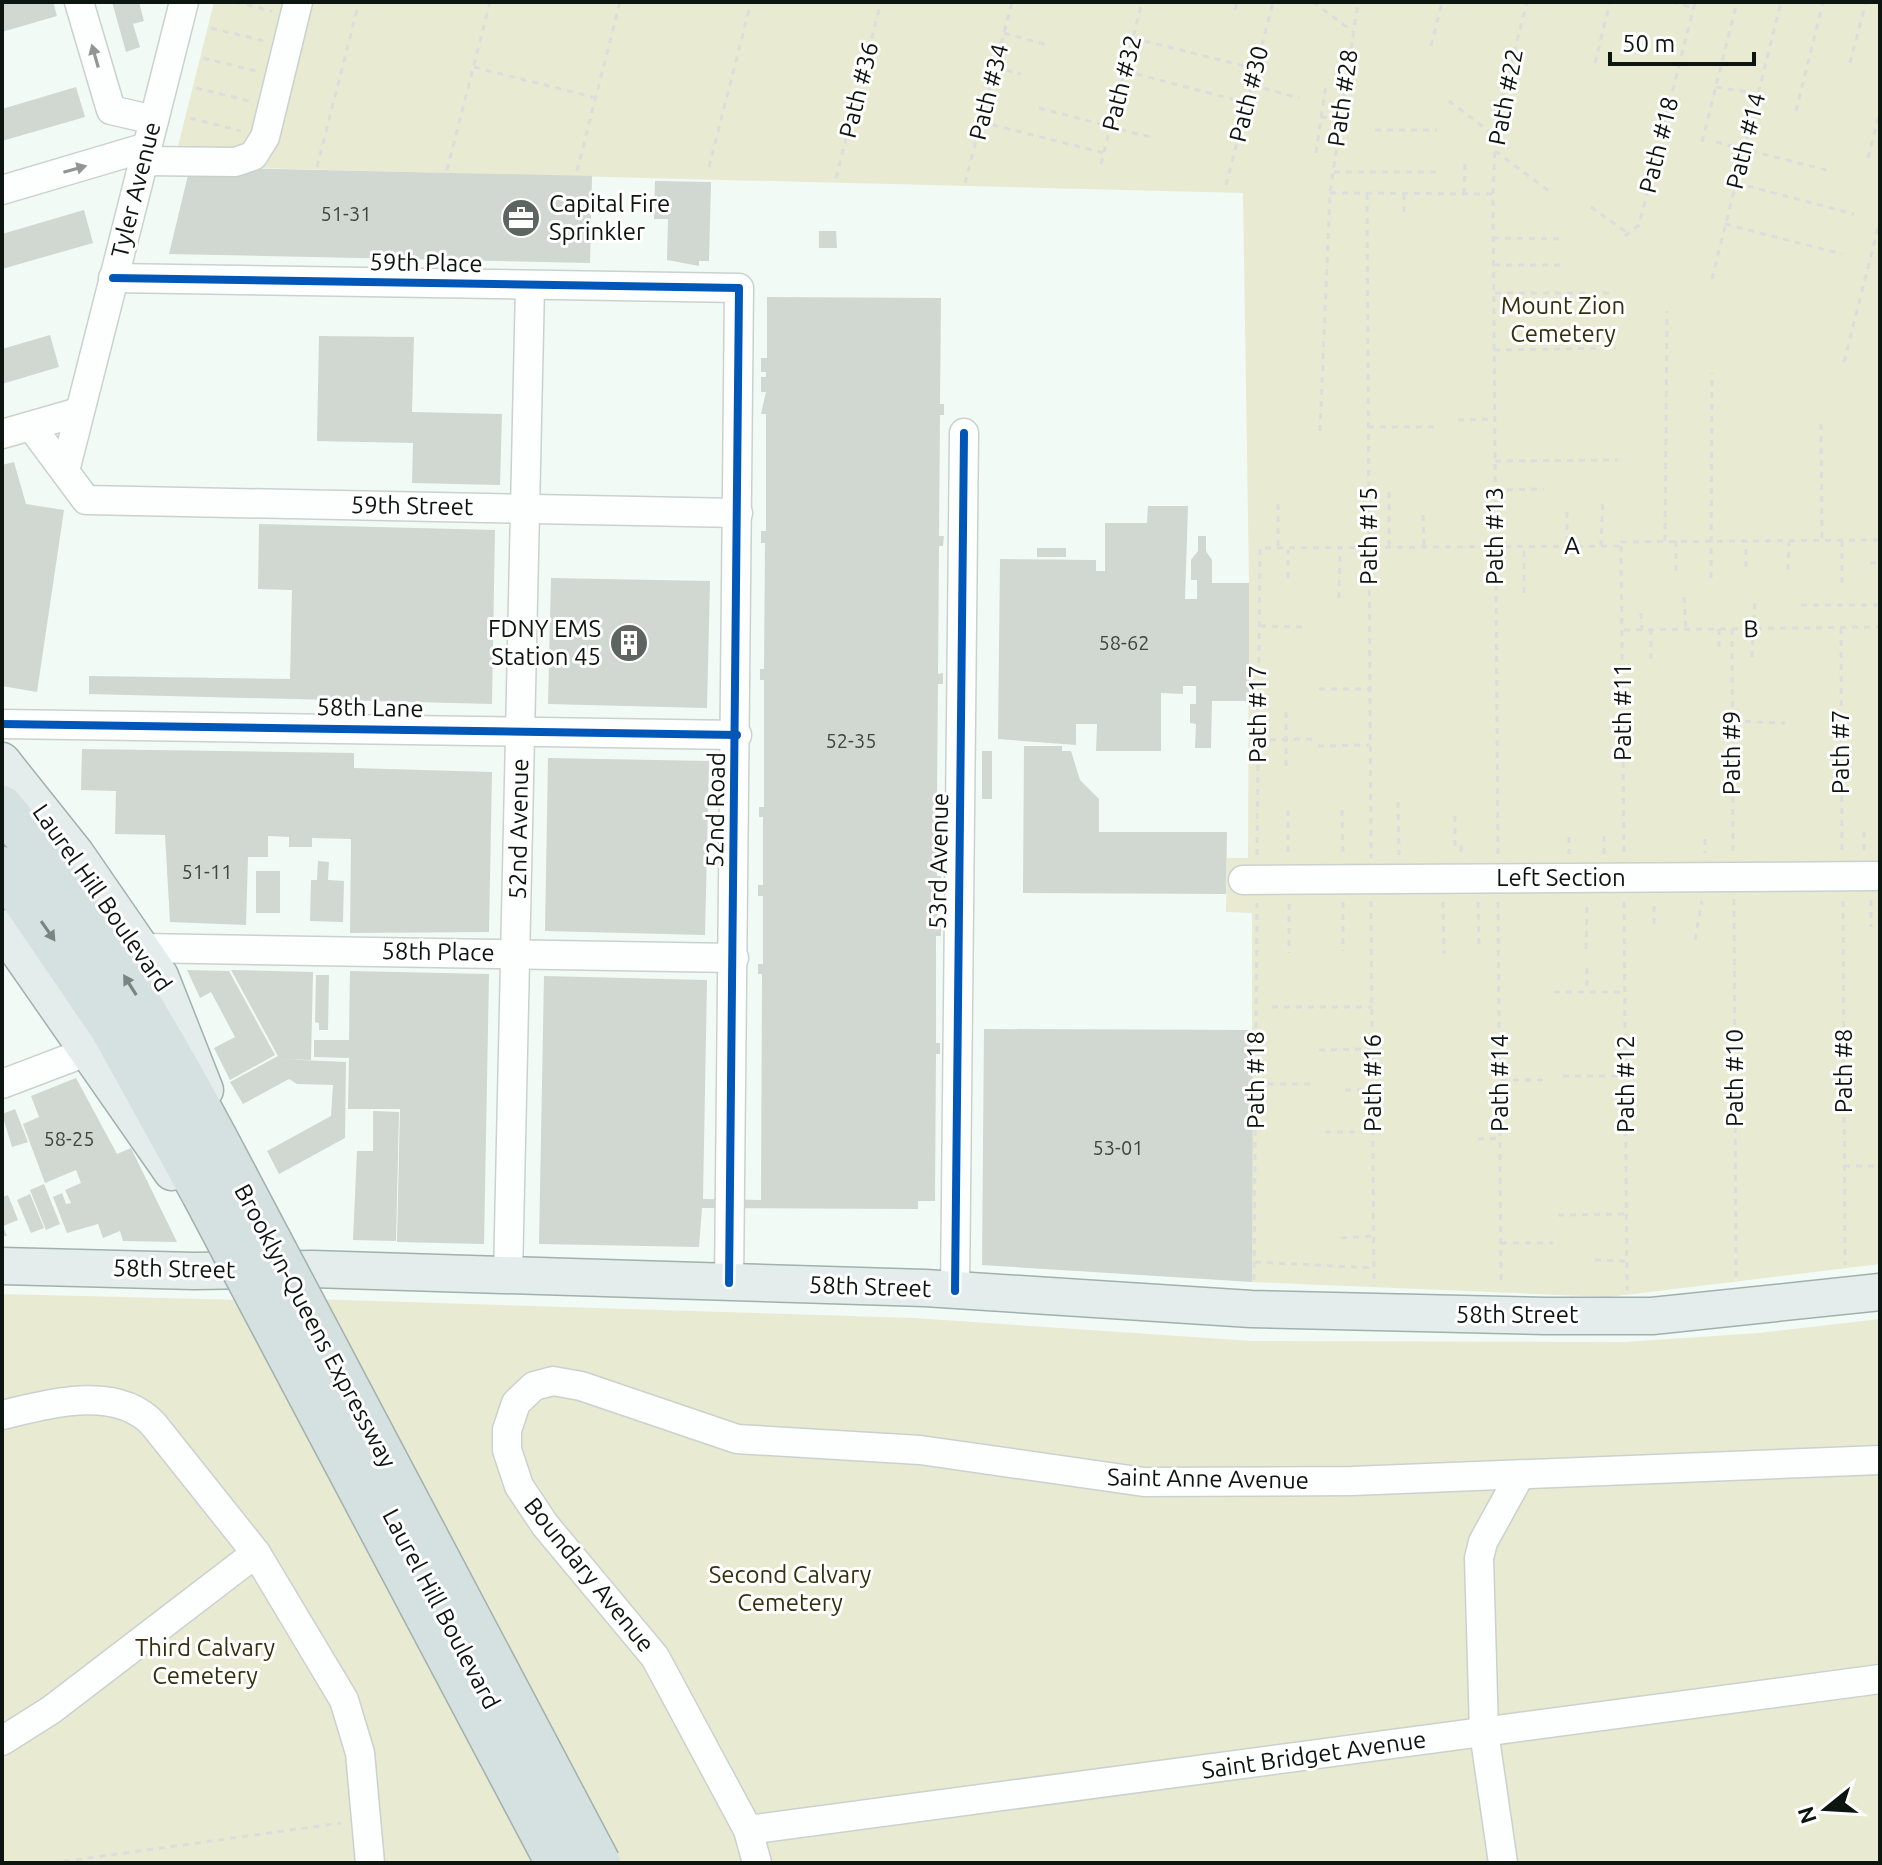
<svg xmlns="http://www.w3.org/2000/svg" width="1882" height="1865" font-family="Ubuntu,sans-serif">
	<rect width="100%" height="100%" fill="#f2faf6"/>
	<g fill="#e8ead2">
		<polygon points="214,2 1880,2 1880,1264 1608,1297 1252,1282 1252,913 1226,912 1227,858 1248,858 1249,583 1243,193 173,166"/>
		<polygon points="2,1294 243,1300 539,1863 2,1863"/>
		<polygon points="311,1299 914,1318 1252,1341 1624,1342 1759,1333 1880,1319 1880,1863 609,1863"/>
	</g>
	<g fill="#d1d7d1">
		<polygon points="2,2 53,2 57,16 2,32"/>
		<polygon points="112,2 139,2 144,21 133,24 140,47 126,52"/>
		<polygon points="76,87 85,117 2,141 2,109"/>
		<polygon points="190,167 592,176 590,263 169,254"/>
		<polygon points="655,181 711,182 709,261 699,261 699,266 667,260 668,219 654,219"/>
		<polygon points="84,210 93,243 2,269 2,234"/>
		<polygon points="819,231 836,231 837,248 819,248"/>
		<polygon points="767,297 941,298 940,404 944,404 944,415 940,415 939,536 944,536 943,546 939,546 938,674 943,673 943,684 938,684 937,797 942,797 942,808 938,808 937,876 941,876 941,887 937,887 937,926 941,926 941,936 936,936 936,1043 940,1043 940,1054 936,1054 935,1201 918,1201 918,1209 702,1208 699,1247 539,1244 544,976 707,980 703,1199 761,1200 762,974 758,974 758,964 763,964 763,896 758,896 758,885 763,885 763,817 759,817 759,807 764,807 764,680 760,680 760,669 764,669 765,543 761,543 761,531 766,531 766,414 761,414 766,392 761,392 761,377 766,377 766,372 761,372 761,358 767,358"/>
		<polygon points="50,335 59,367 2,384 2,349"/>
		<polygon points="319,336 414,337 412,412 502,414 500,485 412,483 413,443 317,441"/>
		<polygon points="14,462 26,504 64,510 37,692 2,686 2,465"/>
		<polygon points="1148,506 1188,506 1185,599 1197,599 1197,580 1191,580 1191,560 1198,551 1198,536 1206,536 1206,551 1212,560 1212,583 1249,583 1249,701 1212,701 1211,748 1195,748 1196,724 1190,723 1190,704 1196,704 1196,686 1183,686 1183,694 1161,693 1161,751 1096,751 1097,724 1076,724 1076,745 998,739 1000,559 1096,560 1096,571 1105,571 1105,523 1147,523"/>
		<polygon points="259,524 495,530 492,704 89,694 89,676 290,679 292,590 258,589"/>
		<rect x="1037" y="548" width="29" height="9"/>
		<polygon points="551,578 710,581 707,708 548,704"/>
		<polygon points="1024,746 1062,746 1062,751 1071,751 1080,780 1099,799 1099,832 1227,832 1226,894 1023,893"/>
		<polygon points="82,749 354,753 354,768 492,772 489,932 350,933 351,839 312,838 312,847 289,847 289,837 268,836 268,857 248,857 246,925 170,922 165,835 115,834 116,791 81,790"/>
		<rect x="982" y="751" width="10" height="48"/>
		<polygon points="548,758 709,761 705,935 545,931"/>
		<polygon points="318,861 329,862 328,880 344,881 343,922 310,921 311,880 317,880"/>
		<rect x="256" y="871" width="24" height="42"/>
		<polygon points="187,970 229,971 275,1055 230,1080 214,1048 235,1037 211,992 200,998"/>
		<polygon points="231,970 313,972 311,1060 279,1059 346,1062 345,1138 279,1174 267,1151 331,1116 333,1085 297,1084 289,1079 243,1104 230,1082 278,1056"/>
		<polygon points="350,971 489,974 484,1244 397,1242 400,1109 348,1109 349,1058 314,1057 314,1040 349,1040"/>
		<polygon points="316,975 329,975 328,1030 319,1030 319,1023 315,1022"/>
		<polygon points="984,1029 1253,1030 1252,1282 982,1265"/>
		<polygon points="76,1078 117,1154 131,1148 177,1242 123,1241 120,1231 103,1238 98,1224 67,1233 53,1197 62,1193 66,1204 71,1203 65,1190 81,1183 76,1170 45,1183 23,1124 39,1117 31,1096"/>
		<polygon points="15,1109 28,1142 12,1147 2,1114"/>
		<polygon points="373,1111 399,1112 396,1241 353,1240 357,1151 373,1151"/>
		<polygon points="44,1184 60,1224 46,1230 30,1190"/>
		<polygon points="30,1194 44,1228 31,1233 17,1200"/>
		<polygon points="8,1195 18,1220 3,1226 7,1236 2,1236 2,1197"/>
	</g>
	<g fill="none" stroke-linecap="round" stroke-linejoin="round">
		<defs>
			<g id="minor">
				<polyline points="79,2 111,110 154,120"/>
				<polyline points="144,161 235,162 253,156 265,137 298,2"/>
				<polyline points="2,190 147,147"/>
				<polyline points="113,278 739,288 729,1283"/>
				<polyline points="31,426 86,500 738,513"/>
				<polyline points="2,434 79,412"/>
				<polyline points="65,471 184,2"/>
				<polyline points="2,724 737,735"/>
				<polyline points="1243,880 1880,876"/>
				<polyline points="142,948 734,958"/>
				<polyline points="2,1084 89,1051"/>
				<polyline points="508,1276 530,285"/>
				<polyline points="955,1291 964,433"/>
				<path d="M2 1415C49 1404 117 1384 154 1425L256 1553 344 1700 360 1753 370 1863"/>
				<polyline points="2,1741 51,1710 256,1553"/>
				<polyline points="748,1830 1880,1679"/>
				<polyline points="757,1863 748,1830 655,1657 545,1525 519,1486 507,1450 507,1430 516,1403 534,1386 553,1381 581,1386 737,1439 920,1450 1144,1482 1352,1481 1880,1460"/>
				<polyline points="1503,1863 1484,1732 1479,1558 1483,1542 1520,1475"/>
			</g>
			<g id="major">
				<polyline points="2,761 76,854 160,976 205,1090"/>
				<polyline points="2,928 172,1172"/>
				<polyline points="2,1266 194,1271 312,1269 925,1288 1251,1309 1545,1316 1652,1316 1880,1292"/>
			</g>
			<g id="highway">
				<path d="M2 807C96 921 168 1046 236 1176"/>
				<polyline points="2,868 112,1029 203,1194"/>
			</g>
		</defs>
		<use href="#minor" stroke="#cad2cd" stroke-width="31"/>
		<use href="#major" stroke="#a0b1ad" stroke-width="39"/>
		<use href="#highway" stroke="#a0b1ad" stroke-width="45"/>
		<g stroke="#dbdedc" stroke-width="3" stroke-dasharray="6 6" stroke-linecap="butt">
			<polyline points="235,2 272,11"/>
			<polyline points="1313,2 1352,31"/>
			<polyline points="1672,2 1694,8"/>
			<polyline points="1235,10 1237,2"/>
			<polyline points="211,28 264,41"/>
			<polyline points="1004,33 1050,46"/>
			<polyline points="1133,38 1256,69"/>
			<polyline points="1431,46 1442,2"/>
			<polyline points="203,58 256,71"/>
			<polyline points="1595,63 1610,2"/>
			<polyline points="1850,63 1866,2"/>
			<polyline points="474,67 596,98"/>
			<polyline points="995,67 1021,74"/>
			<polyline points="1125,71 1247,103"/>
			<polyline points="1252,85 1299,98"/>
			<polyline points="1716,87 1747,92"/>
			<polyline points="196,88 249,101"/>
			<polyline points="1449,101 1494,135"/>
			<polyline points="1039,108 1150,137"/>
			<polyline points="1796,111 1823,2"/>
			<polyline points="1321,117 1340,119"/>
			<polyline points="190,118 241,131"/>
			<polyline points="981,122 1104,153"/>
			<polyline points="1375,130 1437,130"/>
			<polyline points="1702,142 1737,2"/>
			<polyline points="1716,142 1830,171"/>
			<polyline points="1495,151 1549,191"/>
			<polyline points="1316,153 1326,84"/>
			<polyline points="1868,158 1880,111"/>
			<polyline points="1101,164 1142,2"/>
			<polyline points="317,167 359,2"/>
			<polyline points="709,167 751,2"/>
			<polyline points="447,170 490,2"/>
			<polyline points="577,171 620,2"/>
			<polyline points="1334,172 1438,172"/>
			<polyline points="836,178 881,2"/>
			<polyline points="965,183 1012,2"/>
			<polyline points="1736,183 1854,214"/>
			<polyline points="1226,185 1273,2"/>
			<polyline points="1330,193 1493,194"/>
			<polyline points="1367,194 1371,858"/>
			<polyline points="1404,194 1404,218"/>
			<polyline points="1464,194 1465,159"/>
			<polyline points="1591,207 1627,233"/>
			<polyline points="1725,224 1842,254"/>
			<polyline points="1625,236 1639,225 1695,2"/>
			<polyline points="1493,238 1563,239"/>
			<polyline points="1494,265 1562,265"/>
			<polyline points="1712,279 1781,2"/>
			<polyline points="1495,293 1615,293"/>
			<polyline points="1494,350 1616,348"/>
			<polyline points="1844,362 1880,220"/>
			<polyline points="1458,420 1494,419"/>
			<polyline points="1821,424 1822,540"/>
			<polyline points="1368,427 1436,427"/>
			<polyline points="1320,431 1330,193 1358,2"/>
			<polyline points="1495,461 1618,460"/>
			<polyline points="1495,490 1544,489"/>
			<polyline points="1389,492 1389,547"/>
			<polyline points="1567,512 1567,546"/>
			<polyline points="1423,515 1424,547"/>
			<polyline points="1665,541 1667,311"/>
			<polyline points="1676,541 1676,576"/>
			<polyline points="1278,546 1278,498"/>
			<polyline points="1601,546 1603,498"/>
			<polyline points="1621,546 1624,854"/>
			<polyline points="1870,563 1880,563"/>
			<polyline points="1746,567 1746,541"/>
			<polyline points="1788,570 1789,542"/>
			<polyline points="1288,578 1288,550"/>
			<polyline points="1711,578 1712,373"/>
			<polyline points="1842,583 1842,540"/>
			<polyline points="1524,593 1524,547"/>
			<polyline points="1684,597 1686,629"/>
			<polyline points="1339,598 1340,548"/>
			<polyline points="1801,605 1880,605"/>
			<polyline points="1641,613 1642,629"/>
			<polyline points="1260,626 1304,627"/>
			<polyline points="1841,628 1842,854"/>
			<polyline points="1651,629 1651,665"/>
			<polyline points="1719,629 1719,653"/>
			<polyline points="1732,629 1733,855"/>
			<polyline points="1624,630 1880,627"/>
			<polyline points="1752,657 1755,599"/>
			<polyline points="1319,689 1370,689"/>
			<polyline points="1286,712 1286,771"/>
			<polyline points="1733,721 1785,723"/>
			<polyline points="1258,740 1314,739"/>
			<polyline points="1318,746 1370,745"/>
			<polyline points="1398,802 1399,855"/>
			<polyline points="1288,810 1288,857"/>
			<polyline points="1342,810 1343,855"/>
			<polyline points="1455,816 1455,847 1461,847 1461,855"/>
			<polyline points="1864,832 1864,852"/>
			<polyline points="1569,837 1569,854"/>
			<polyline points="1705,839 1705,853"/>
			<polyline points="1498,854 1493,194 1496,123 1527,2"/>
			<polyline points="1604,854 1604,836"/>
			<polyline points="1257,855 1260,548 1621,546 1621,542 1880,540"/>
			<polyline points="1734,899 1736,1279"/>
			<polyline points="1871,900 1871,927"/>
			<polyline points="1371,901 1374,1286"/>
			<polyline points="1843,901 1845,1265"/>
			<polyline points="1343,902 1343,951"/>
			<polyline points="1443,902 1444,954"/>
			<polyline points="1478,902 1479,946"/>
			<polyline points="1498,902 1501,1286"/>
			<polyline points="1624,902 1627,1290"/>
			<polyline points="1289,904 1289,953"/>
			<polyline points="1654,924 1654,901"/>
			<polyline points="1695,940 1702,901"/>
			<polyline points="1586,949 1587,901"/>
			<polyline points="1587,968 1587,992"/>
			<polyline points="1554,992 1625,992"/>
			<polyline points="1272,1007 1372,1007"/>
			<polyline points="1319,1050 1371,1049"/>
			<polyline points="1563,1076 1625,1076"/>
			<polyline points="1501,1080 1545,1080"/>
			<polyline points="1256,1084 1315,1084"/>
			<polyline points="1345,1090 1373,1090"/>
			<polyline points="1325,1132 1373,1132"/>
			<polyline points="1478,1139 1500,1138"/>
			<polyline points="1844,1166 1880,1166"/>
			<polyline points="1558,1215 1626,1214"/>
			<polyline points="1341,1238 1373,1236"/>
			<polyline points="1501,1243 1553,1243"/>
			<polyline points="1595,1260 1627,1261"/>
			<polyline points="1255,1262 1374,1268"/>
			<polyline points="1254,1280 1257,903"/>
			<polyline points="52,1863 341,1823"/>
		</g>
		<use href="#minor" stroke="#fdfefe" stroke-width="28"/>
		<use href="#major" stroke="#e4edec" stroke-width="36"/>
		<use href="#highway" stroke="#d4e1e0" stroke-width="42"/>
		<defs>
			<g id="highway-bridge">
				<polyline points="236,1176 599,1863"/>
				<polyline points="203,1194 557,1863"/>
			</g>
		</defs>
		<use href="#highway-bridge" stroke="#a0b1ad" stroke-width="45" stroke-linecap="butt"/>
		<use href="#highway-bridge" stroke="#d4e1e0" stroke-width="42"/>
		<defs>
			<g id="cycleway">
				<polyline points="113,278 739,288 729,1283"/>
				<polyline points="2,724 737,735"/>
				<polyline points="955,1291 964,433"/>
			</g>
		</defs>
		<use href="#cycleway" stroke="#fff" stroke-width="13"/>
		<use href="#cycleway" stroke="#0057b8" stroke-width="8"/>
	</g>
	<defs><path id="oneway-solid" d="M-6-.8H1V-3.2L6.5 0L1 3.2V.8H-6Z" transform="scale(2)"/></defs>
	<g fill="#919593">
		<use href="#oneway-solid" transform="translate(95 56) rotate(-106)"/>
		<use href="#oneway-solid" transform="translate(75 169) rotate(-16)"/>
	</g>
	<g fill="#7a8582">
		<use href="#oneway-solid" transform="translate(48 931) rotate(55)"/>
		<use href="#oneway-solid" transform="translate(130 985) rotate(-122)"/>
	</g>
	<defs>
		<symbol id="office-disc" viewBox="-11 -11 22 22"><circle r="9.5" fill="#5c6560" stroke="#fff"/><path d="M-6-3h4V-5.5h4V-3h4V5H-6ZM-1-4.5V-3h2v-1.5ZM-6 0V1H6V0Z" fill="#fff"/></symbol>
		<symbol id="building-disc" viewBox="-11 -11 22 22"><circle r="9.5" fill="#5c6560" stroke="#fff"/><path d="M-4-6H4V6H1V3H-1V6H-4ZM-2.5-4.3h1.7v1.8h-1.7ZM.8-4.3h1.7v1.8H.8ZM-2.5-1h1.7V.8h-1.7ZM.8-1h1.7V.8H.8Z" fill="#fff"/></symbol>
	</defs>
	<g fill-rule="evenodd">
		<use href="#office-disc" x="499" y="196" width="44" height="44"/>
		<use href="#building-disc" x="607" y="621" width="44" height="44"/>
	</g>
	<g text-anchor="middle" stroke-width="6" stroke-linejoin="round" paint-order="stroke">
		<g font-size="20" fill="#3d4640">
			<text x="346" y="221">51-31</text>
			<text x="1124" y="650">58-62</text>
			<text x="851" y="748">52-35</text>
			<text x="207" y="879">51-11</text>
			<text x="69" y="1146">58-25</text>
			<text x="1118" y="1155">53-01</text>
		</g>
		<g font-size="24" fill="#0c1510" stroke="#fff">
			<text transform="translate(1122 83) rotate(-76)" y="8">Path #32</text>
			<text transform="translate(859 90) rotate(-76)" y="8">Path #36</text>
			<text transform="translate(989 92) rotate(-76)" y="8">Path #34</text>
			<text transform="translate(1249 94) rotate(-76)" y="8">Path #30</text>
			<text transform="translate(1506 97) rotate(-79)" y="8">Path #22</text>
			<text transform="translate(1343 98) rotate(-82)" y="8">Path #28</text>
			<text transform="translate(1746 141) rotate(-76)" y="8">Path #14</text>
			<text transform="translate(1659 145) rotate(-76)" y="8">Path #18</text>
			<text transform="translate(136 190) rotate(-76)" y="8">Tyler Avenue</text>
			<text transform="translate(426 263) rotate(1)" y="8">59th Place</text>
			<text transform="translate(412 506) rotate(1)" y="8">59th Street</text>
			<text transform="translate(1369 536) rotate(-90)" y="8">Path #15</text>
			<text transform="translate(1495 536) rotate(-90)" y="8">Path #13</text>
			<text x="1572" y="554">A</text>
			<text transform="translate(1751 629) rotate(-1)" y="8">B</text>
			<text transform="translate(370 708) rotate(1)" y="8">58th Lane</text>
			<text transform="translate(1623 712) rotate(-90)" y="8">Path #11</text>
			<text transform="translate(1258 714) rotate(-90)" y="8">Path #17</text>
			<text transform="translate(1841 752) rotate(-90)" y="8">Path #7</text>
			<text transform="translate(1732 753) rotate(-90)" y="8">Path #9</text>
			<text transform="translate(716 810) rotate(-89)" y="8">52nd Road</text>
			<text transform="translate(519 829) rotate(-89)" y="8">52nd Avenue</text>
			<text transform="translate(939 861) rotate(-89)" y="8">53rd Avenue</text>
			<text x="1561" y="886">Left Section</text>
			<text transform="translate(102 898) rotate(55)" y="8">Laurel Hill Boulevard</text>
			<text transform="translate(438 952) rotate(1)" y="8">58th Place</text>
			<text transform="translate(1844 1071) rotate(-90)" y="8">Path #8</text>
			<text transform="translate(1735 1078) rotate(-90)" y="8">Path #10</text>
			<text transform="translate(1256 1080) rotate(-90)" y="8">Path #18</text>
			<text transform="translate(1373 1083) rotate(-90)" y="8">Path #16</text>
			<text transform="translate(1500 1083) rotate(-90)" y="8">Path #14</text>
			<text transform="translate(1626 1084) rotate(-90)" y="8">Path #12</text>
			<text transform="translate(174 1269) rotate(1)" y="8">58th Street</text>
			<text transform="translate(870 1287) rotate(2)" y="8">58th Street</text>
			<text x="1517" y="1323">58th Street</text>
			<text transform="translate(315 1326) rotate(62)" y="8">Brooklyn-Queens Expressway</text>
			<text transform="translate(1208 1479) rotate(1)" y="8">Saint Anne Avenue</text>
			<text transform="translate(589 1575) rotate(51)" y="8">Boundary Avenue</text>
			<text transform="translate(441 1609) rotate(62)" y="8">Laurel Hill Boulevard</text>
			<text transform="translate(1314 1755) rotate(-8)" y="8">Saint Bridget Avenue</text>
		</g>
		<g font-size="24" fill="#0c1510" stroke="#fff" text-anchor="start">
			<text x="549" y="212">Capital Fire<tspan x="549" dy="28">Sprinkler</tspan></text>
			<text x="601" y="637" text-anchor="end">FDNY EMS<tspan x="601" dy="28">Station 45</tspan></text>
		</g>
		<g font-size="24" fill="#34300b" stroke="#fff">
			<text x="1563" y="314">Mount Zion<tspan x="1563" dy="28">Cemetery</tspan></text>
			<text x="790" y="1583">Second Calvary<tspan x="790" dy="28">Cemetery</tspan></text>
			<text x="205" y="1656">Third Calvary<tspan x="205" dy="28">Cemetery</tspan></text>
		</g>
	</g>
	<rect width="1882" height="1865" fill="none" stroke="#0c1510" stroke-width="8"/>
	<g transform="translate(1826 1809) rotate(252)" stroke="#ffffff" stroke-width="6" paint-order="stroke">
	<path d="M0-6L14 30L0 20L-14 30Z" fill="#0c1510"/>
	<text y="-12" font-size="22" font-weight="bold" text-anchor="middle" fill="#0c1510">N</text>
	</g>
	<path d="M1610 52v12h144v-12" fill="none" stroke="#0c1510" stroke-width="4"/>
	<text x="1622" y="52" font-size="24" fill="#0c1510" stroke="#ffffff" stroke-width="6" paint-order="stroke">50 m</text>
</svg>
